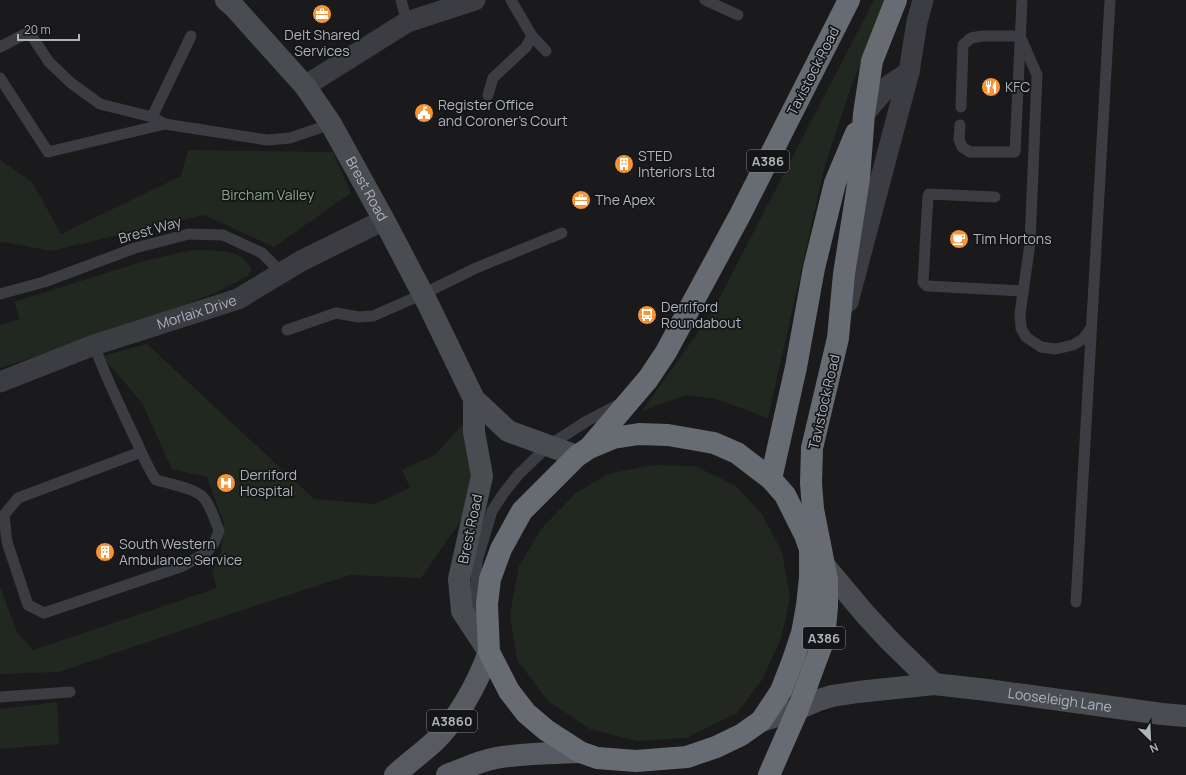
<svg xmlns="http://www.w3.org/2000/svg" width="1186" height="775" font-family="Manrope,sans-serif">
	<rect width="100%" height="100%" fill="#1a1a1c"/>
	<g fill="#20281f">
		<polygon points="874,0 886,0 851,87 825,165 768,418 716,399 686,395 642,411 711,314"/>
		<polygon points="188,150 333,152 351,193 274,247 204,215 51,251 4,242 0,243 0,160 32,182 61,234 181,176"/>
		<path d="M192 250C212 251 242 247 251 269L248 276 219 291 161 315 0 368V325L20 319 14 302 144 261Z"/>
		<polygon points="147,344 314,499 375,504 410,488 402,470 435,455 465,422 471,479 465,515 421,578 350,575 225,616 59,672 0,674 0,587 17,632 33,650 217,588 212,572 221,551 224,524 207,477 172,469 142,403 102,356"/>
		<polygon points="653,465 695,466 736,486 762,514 782,552 790,597 781,639 762,680 737,713 686,738 637,741 590,729 548,701 517,660 510,614 519,566 541,529 576,493 608,474"/>
		<polygon points="57,702 59,744 0,749 0,709"/>
	</g>
	<g fill="none" stroke-linecap="round" stroke-linejoin="round">
		<g stroke="#3b3d42" stroke-width="11">
			<polyline points="401,0 407,22"/>
			<polyline points="511,0 532,36 546,51"/>
			<polyline points="705,0 738,15"/>
			<polyline points="1020,36 1037,75 1030,243 1020,314 1021,328 1026,337 1041,347 1056,349 1073,345 1083,339 1091,328"/>
			<polyline points="0,47 29,32 49,62 71,83 100,104 152,117 165,124"/>
			<polyline points="0,78 48,152 165,124 267,140 290,138 331,124"/>
			<polyline points="488,95 493,78 526,47 532,36"/>
			<polyline points="961,107 963,45 971,38 982,36 1020,36"/>
			<polyline points="152,117 191,36"/>
			<polyline points="960,125 959,139 962,147 970,152 1015,152 1022,0"/>
			<polyline points="995,197 929,194 928,196 923,282 927,286 1023,291"/>
			<polyline points="0,294 44,282 135,248 189,234 223,235 262,253 281,272"/>
			<polyline points="287,330 336,313 359,317 373,316 423,294 476,268 562,233"/>
			<path d="M94 345C105 376 120 406 134 436 141 451 147 467 156 480 167 483 196 489 203 497 211 506 215 520 219 531L214 543 206 553 183 566 44 613 28 605 7 542 4 515 18 498 141 452"/>
			<polyline points="1076,602 1110,0"/>
			<polyline points="480,624 475,609 477,561 492,511 503,494 518,475 548,446 587,421 619,404"/>
			<polyline points="0,697 70,692"/>
		</g>
		<g stroke="#3b3d42" stroke-width="21">
			<polyline points="305,86 407,22 475,0"/>
			<polyline points="864,114 888,86 909,72"/>
			<polyline points="848,302 909,72 917,22 923,0"/>
			<path id="s1" d="M0 382 94 345 238 299 301 261 384 220"/>
		</g>
		<g stroke="#494d52" stroke-width="22">
			<path id="s2" d="M226 0 234 7 305 86 331 124 384 220 428 304 474 399 508 431 577 456"/>
			<polyline points="474,399 474,432 482,476 459,579 462,611 489,652"/>
			<polyline points="819,559 865,614 890,641 934,684"/>
			<path id="s3" d="M761 721 798 709 819 700 832 696 858 692 934 684 987 690 1162 714 1186 716"/>
		</g>
		<g stroke="#575b61" stroke-width="22">
			<path d="M395 775C408 763 422 753 435 741 460 716 477 684 489 652"/>
			<path d="M447 775C463 769 479 761 496 758 524 753 552 753 580 752"/>
		</g>
		<g stroke="#676c73" stroke-width="22">
			<polygon points="639,434 668,435 714,443 737,453 771,479 785,495 805,535 810,549 810,578 807,606 802,633 793,660 781,691 761,721 741,735 716,747 687,757 636,761 597,758 580,752 546,730 526,713 509,691 489,652 487,604 490,579 501,549 522,511 577,456 589,448 613,438"/>
			<polyline points="590,447 648,379 666,352 740,215 849,0"/>
			<polyline points="771,479 796,367 814,268 835,183 856,133"/>
			<polyline points="769,775 798,709 824,639 827,607 827,580 813,509 811,483 812,448 838,338 844,274 859,178 864,114 872,61 896,0"/>
		</g>
	</g>
	<defs>
		<symbol id="office-disc" viewBox="-11 -11 22 22"><circle r="9.5" fill="#f89436" stroke="#151517"/><path d="M-6-3h4V-5.5h4V-3h4V5H-6ZM-1-4.5V-3h2v-1.5ZM-6 0V1H6V0Z" fill="#fff"/></symbol>
		<symbol id="restaurant-disc" viewBox="-11 -11 22 22"><circle r="9.5" fill="#f89436" stroke="#151517"/><path d="M-5-6h1v4h1v-4h1v4h1v-4h1v5L-1.5 .5V6h-2V.5L-5-1ZM5-6V6H3V1.5H1.5Q1.5-4 5-6Z" fill="#fff"/></symbol>
		<symbol id="civic-disc" viewBox="-11 -11 22 22"><circle r="9.5" fill="#f89436" stroke="#151517"/><path d="M-.6-6.5H3V-4.5H.6V-3L4-1V1h2V6H-6V1h2V-1L-.6-3ZM-1.2 2.5V6h2.4V2.5Z" fill="#fff"/></symbol>
		<symbol id="building-disc" viewBox="-11 -11 22 22"><circle r="9.5" fill="#f89436" stroke="#151517"/><path d="M-4-6H4V6H1V3H-1V6H-4ZM-2.5-4.3h1.7v1.8h-1.7ZM.8-4.3h1.7v1.8H.8ZM-2.5-1h1.7V.8h-1.7ZM.8-1h1.7V.8H.8Z" fill="#fff"/></symbol>
		<symbol id="cafe-disc" viewBox="-11 -11 22 22"><circle r="9.5" fill="#f89436" stroke="#151517"/><path d="M-5.5-4.5H6V0H3Q3 3.5 0 3.5H-2.5Q-5.5 3.5-5.5 0ZM3-3.2v2h1.7v-2ZM-6 4.5H4V6H-6Z" fill="#fff"/></symbol>
		<symbol id="bus-disc" viewBox="-11 -11 22 22"><circle r="9.5" fill="#f89436" stroke="#151517"/><path d="M-5-6H5V4H4V6H2V4H-2V6H-4V4H-5ZM-3.5-4V0h7V-4ZM-3.5 1.2v1.5H-2V1.2ZM2 1.2v1.5H3.5V1.2Z" fill="#fff"/></symbol>
		<symbol id="hospital-disc" viewBox="-11 -11 22 22"><circle r="9.5" fill="#f89436" stroke="#151517"/><path d="M-5-5h3v3.5h4V-5h3V5h-3V1.5h-4V5h-3Z" fill="#fff"/></symbol>
	</defs>
	<g fill-rule="evenodd">
		<use href="#office-disc" x="311" y="3" width="22" height="22"/>
		<use href="#restaurant-disc" x="980" y="76" width="22" height="22"/>
		<use href="#civic-disc" x="413" y="102" width="22" height="22"/>
		<use href="#building-disc" x="613" y="153" width="22" height="22"/>
		<use href="#office-disc" x="570" y="189" width="22" height="22"/>
		<use href="#cafe-disc" x="948" y="228" width="22" height="22"/>
		<use href="#bus-disc" x="636" y="304" width="22" height="22"/>
		<use href="#hospital-disc" x="215" y="472" width="22" height="22"/>
		<use href="#building-disc" x="94" y="541" width="22" height="22"/>
	</g>
	<g text-anchor="middle" stroke-width="3.5" stroke-linejoin="round" paint-order="stroke">
		<g fill="#151517" stroke="#7f848a" stroke-width="1">
			<rect x="747" y="150" width="42" height="22" rx="3"/>
			<rect x="803" y="627" width="42" height="22" rx="3"/>
			<rect x="427" y="710" width="50" height="22" rx="3"/>
		</g>
		<g font-size="13" font-weight="bold" fill="#acb4bc">
			<text x="768" y="166">A386</text>
			<text x="824" y="643">A386</text>
			<text x="452" y="726">A3860</text>
		</g>
		<g font-size="14" fill="#acb4bc" stroke="#151517" text-anchor="start">
			<text x="322" y="40" text-anchor="middle">Delt Shared<tspan x="322" dy="16">Services</tspan></text>
			<text x="1005" y="92">KFC</text>
			<text x="438" y="110">Register Office<tspan x="438" dy="16">and Coroner's Court</tspan></text>
			<text x="638" y="161">STED<tspan x="638" dy="16">Interiors Ltd</tspan></text>
			<text x="595" y="205">The Apex</text>
			<text x="973" y="244">Tim Hortons</text>
			<text x="661" y="312">Derriford<tspan x="661" dy="16">Roundabout</tspan></text>
			<text x="240" y="480">Derriford<tspan x="240" dy="16">Hospital</tspan></text>
			<text x="119" y="549">South Western<tspan x="119" dy="16">Ambulance Service</tspan></text>
		</g>
		<g font-size="14" fill="#acb4bc" stroke="#151517">
			<text transform="translate(813 71) rotate(-63)" y="5">Tavistock Road</text>
			<text dy="5" stroke="none"><textPath href="#s2" startOffset="237">Brest Road</textPath></text>
			<text transform="translate(150 230) rotate(-16)" y="5">Brest Way</text>
			<text dy="5" stroke="none"><textPath href="#s1" startOffset="209">Morlaix Drive</textPath></text>
			<text transform="translate(824 402) rotate(-77)" y="5">Tavistock Road</text>
			<text transform="translate(470 529) rotate(-78)" y="5">Brest Road</text>
			<text dy="5" stroke="none"><textPath href="#s3" startOffset="305">Looseleigh Lane</textPath></text>
		</g>
		<g font-size="14" fill="#87a883" stroke="#151517">
			<text x="268" y="200">Bircham Valley</text>
		</g>
	</g>
	<g transform="translate(1150 739) rotate(156)" stroke="#151517" stroke-width="3" paint-order="stroke">
	<path d="M0-3L7 15L0 10L-7 15Z" fill="#acb4bc"/>
	<text y="-6" font-size="11" font-weight="bold" text-anchor="middle" fill="#acb4bc">N</text>
	</g>
	<path d="M18 34v6h61v-6" fill="none" stroke="#acb4bc" stroke-width="2"/>
	<text x="24" y="34" font-size="12" fill="#acb4bc" stroke="#151517" stroke-width="3" paint-order="stroke">20 m</text>
</svg>
